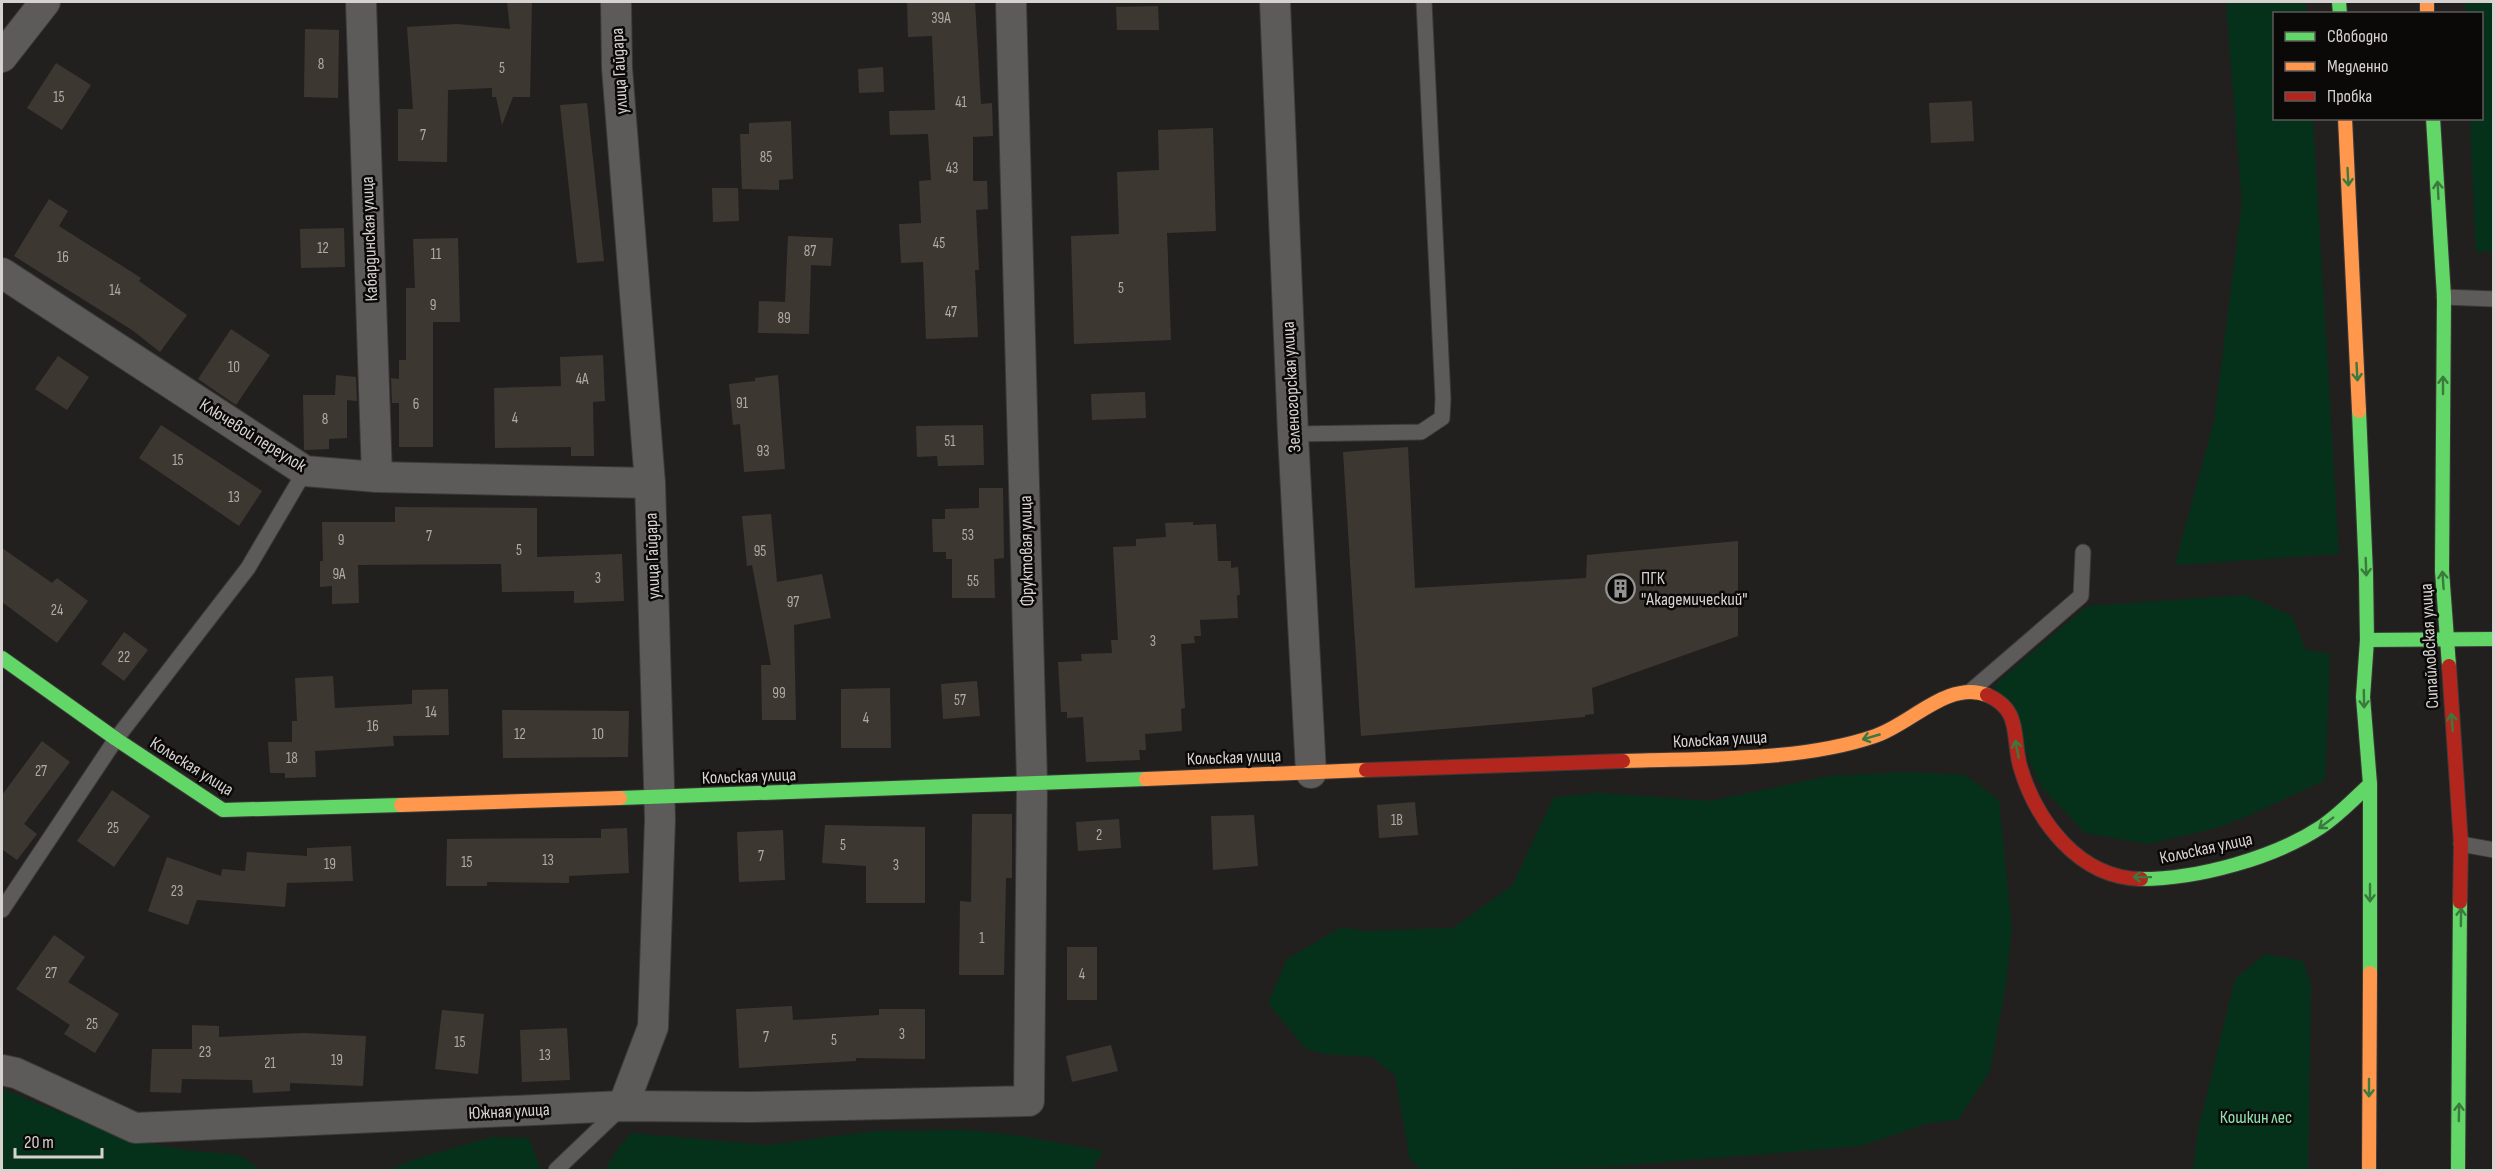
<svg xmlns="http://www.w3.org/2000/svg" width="2495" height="1172" font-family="'Sofia Sans Condensed',sans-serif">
	<rect width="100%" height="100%" fill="#22201e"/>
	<g fill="#05311b">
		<polygon points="2226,2 2306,2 2306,13 2274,14 2274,118 2313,119 2339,554 2175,565 2214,421 2242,203"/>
		<polygon points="2465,2 2492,2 2493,251 2476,252 2470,119 2482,118 2482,14 2466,13"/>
		<polygon points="2246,595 2292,616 2306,650 2330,654 2325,780 2246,817 2216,828 2148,844 2085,833 2041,786 1994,685 2087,606"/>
		<polygon points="1909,772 1965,775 1999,800 2012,929 2006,984 1990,1071 1958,1120 1929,1123 1862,1146 1606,1167 1422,1170 1410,1160 1395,1075 1372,1057 1324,1054 1305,1048 1268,1003 1287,959 1342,927 1364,931 1453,928 1512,886 1554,797 1599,793 1710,801 1829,776"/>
		<polygon points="2265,954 2303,961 2311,985 2308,1170 2193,1170 2198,1131 2235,979"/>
		<polygon points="2,1089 129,1140 186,1150 240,1155 261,1170 2,1170"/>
		<polygon points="964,1130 1022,1136 1103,1151 1092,1170 606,1169 616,1151 631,1133 768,1145 875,1131"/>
		<polygon points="492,1137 529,1138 541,1170 388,1170 419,1158"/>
	</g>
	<g fill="#3d3731">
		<polygon points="507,2 532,2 530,97 513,97 502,125 496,97 492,97 492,88 448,90 447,162 398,161 398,109 413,109 407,27 457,24 510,29"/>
		<polygon points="907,2 975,2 981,104 992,103 993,136 973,137 973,181 987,181 988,209 976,210 979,270 975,270 978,337 926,339 923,262 901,263 899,224 921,223 919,181 931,180 928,134 890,135 889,111 935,110 932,36 908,37"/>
		<polygon points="1158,6 1159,30 1117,30 1116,7"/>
		<polygon points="305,29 339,30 338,98 304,97"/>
		<polygon points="56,63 91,85 62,130 27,108"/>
		<polygon points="883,67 884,92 859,93 858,69"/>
		<polygon points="1972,101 1974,141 1931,143 1929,103"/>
		<polygon points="587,103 604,261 577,263 560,105"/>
		<polygon points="791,121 793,179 779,180 779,190 742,189 740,134 749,134 749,123"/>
		<polygon points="1213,128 1216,231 1167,233 1171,340 1074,344 1071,236 1119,234 1117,172 1159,170 1158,130"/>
		<polygon points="712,188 738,188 739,221 713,222"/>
		<polygon points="49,199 68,211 59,226 141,278 139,281 187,315 160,352 132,330 14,256"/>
		<polygon points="344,228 345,267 301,268 300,229"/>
		<polygon points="788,236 833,238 831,266 811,265 809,334 758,333 759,301 785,302"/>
		<polygon points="458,238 460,322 433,322 433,447 399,447 399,403 392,403 391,378 399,379 399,360 406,360 406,288 415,288 413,239"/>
		<polygon points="231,329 270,355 236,405 198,379"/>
		<polygon points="603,355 605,401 593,402 594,456 571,456 571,447 495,448 494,388 561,386 560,357"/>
		<polygon points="58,356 89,377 67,410 35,389"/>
		<polygon points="336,375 356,377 357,401 347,400 347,438 329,439 329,449 304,450 303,395 335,395"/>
		<polygon points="778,375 785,469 744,472 740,424 733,425 729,384 755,381 755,378"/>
		<polygon points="1145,392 1146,418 1092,420 1091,394"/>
		<polygon points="161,425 262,491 239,526 139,458"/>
		<polygon points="983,425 984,465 938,466 937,456 917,457 916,426"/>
		<polygon points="1408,447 1415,588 1586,578 1587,555 1738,541 1738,636 1592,688 1594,714 1585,715 1585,717 1361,736 1343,452"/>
		<polygon points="979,488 1003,488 1004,558 994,559 995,598 952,598 952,559 946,559 946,552 933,552 932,519 945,519 945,509 979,508"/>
		<polygon points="395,507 537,508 537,557 622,554 624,601 574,603 574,591 502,592 501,564 358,565 359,603 332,604 332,586 320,587 320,561 323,561 322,522 395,522"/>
		<polygon points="771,514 777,582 822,574 831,618 794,625 796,720 762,720 761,665 771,665 752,565 747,566 742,516"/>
		<polygon points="1193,522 1193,525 1216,524 1218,561 1231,561 1231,568 1238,567 1240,595 1237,595 1238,618 1200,620 1201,636 1194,636 1195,643 1181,644 1185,708 1181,709 1182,731 1145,734 1146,750 1139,750 1140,760 1086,762 1083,717 1067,718 1067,712 1061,712 1058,662 1082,661 1081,654 1112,653 1111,640 1118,640 1113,547 1136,546 1136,539 1166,537 1165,523"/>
		<polygon points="2,548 52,583 57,578 88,601 57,643 2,602"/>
		<polygon points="124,632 148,650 124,681 101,664"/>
		<polygon points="333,676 335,708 412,704 412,690 448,689 449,735 393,736 394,746 315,751 316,777 285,778 285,773 270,773 268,742 292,742 292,721 297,721 295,678"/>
		<polygon points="977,681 980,716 943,719 941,684"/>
		<polygon points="890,688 891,748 841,748 841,689"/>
		<polygon points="502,710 629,711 628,757 503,758"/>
		<polygon points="42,741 70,762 24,824 37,834 17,860 3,850 2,853 2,795"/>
		<polygon points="112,790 150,816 114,867 77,841"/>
		<polygon points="1415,802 1418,835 1379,838 1377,805"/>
		<polygon points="972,814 1012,814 1012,878 1006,878 1004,975 959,975 960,901 971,902"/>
		<polygon points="1254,815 1258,866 1213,870 1211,816"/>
		<polygon points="1119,819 1121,848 1078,851 1076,822"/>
		<polygon points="825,825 925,827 925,903 866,903 866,866 822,863"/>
		<polygon points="627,828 629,873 569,876 569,883 487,882 487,886 446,886 447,839 601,838 601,829"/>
		<polygon points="783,830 785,880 739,882 737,832"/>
		<polygon points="351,846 353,881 287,883 285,907 197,900 188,925 148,911 167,857 221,876 222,869 245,871 247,852 307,856 307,848"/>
		<polygon points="54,935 85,957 68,982 119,1014 95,1053 64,1034 70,1025 16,989"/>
		<rect x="1067" y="947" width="30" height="53"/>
		<polygon points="792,1006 793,1020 879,1015 879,1009 925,1009 925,1059 856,1058 856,1061 739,1068 736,1009"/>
		<polygon points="442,1010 484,1014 478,1074 435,1069"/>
		<polygon points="192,1025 219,1026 219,1037 304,1033 366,1036 363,1086 290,1083 290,1091 253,1093 252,1080 182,1079 181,1093 150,1092 152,1049 192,1049"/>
		<polygon points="567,1028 570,1080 522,1082 520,1030"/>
		<polygon points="1111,1045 1118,1071 1072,1082 1066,1056"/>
	</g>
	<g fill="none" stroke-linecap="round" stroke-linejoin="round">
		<defs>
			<g id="lane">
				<polyline points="2444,297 2494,299"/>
				<polyline points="1293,434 1421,432 1442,418 1443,399 1424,2"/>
				<polyline points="1972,690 2081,596 2083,552"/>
				<polyline points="2461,844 2494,850"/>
				<polyline points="2,910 116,739 248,568 305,471"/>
				<polyline points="556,1170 621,1108"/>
			</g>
			<g id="street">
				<polyline points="361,2 377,477"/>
				<polyline points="616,2 617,68 650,483 660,819 653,1027 623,1106"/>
				<polyline points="1275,2 1293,434 1311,773"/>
				<polyline points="2,57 45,2"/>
				<polyline points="2,273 305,471 377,477 650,483"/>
				<polyline points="2,1070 16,1073 135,1128 623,1106 750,1107 1029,1101 1032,782 1011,2"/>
			</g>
			<g id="fast">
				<polyline points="2339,2 2340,14"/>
				<polyline points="2433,118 2444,297 2442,571 2449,666"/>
				<polyline points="2359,411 2366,574 2367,640 2363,697 2370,784 2370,973"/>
				<polyline points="2367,640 2494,639"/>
				<polyline points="2,658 116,739 223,810 401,805"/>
				<polyline points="620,798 1146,779"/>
				<path d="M2141 879C2198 879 2274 858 2321 827 2339 815 2354 799 2370 784"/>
				<polyline points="2458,1170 2460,902"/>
			</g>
			<g id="slow">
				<polyline points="2427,2 2427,14"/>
				<polyline points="2345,118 2359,411"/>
				<path d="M1623 761C1702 758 1800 762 1875 736 1911 724 1948 680 1987 695"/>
				<polyline points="1146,779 1366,770"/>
				<polyline points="401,805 620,798"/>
				<polyline points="2369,1170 2370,973"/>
			</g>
			<g id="jam">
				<polyline points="2449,666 2461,844 2460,902"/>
				<path d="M1987 695C2022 710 2012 736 2020 766 2036 821 2079 878 2141 879"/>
				<polyline points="1366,770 1623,761"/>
			</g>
		</defs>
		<use href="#lane" stroke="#3b3a38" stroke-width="17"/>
		<use href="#street" stroke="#3b3a38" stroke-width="32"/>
		<use href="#fast" stroke="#3b3a38" stroke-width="16"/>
		<use href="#slow" stroke="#3b3a38" stroke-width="16"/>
		<use href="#jam" stroke="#3b3a38" stroke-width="16"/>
		<use href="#lane" stroke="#5d5b5a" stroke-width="15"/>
		<use href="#street" stroke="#5d5b5a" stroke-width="30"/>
		<use href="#fast" stroke="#63d668" stroke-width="14"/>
		<use href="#slow" stroke="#ff974d" stroke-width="14"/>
		<use href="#jam" stroke="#b3261e" stroke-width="14"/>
	</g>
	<defs><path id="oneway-shaft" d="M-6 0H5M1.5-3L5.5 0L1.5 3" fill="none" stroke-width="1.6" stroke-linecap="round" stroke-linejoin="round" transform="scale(1.5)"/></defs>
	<g stroke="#3b7a3d">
		<use href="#oneway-shaft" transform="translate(2348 177) rotate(87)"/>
		<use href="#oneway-shaft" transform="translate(2438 190) rotate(-93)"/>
		<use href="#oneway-shaft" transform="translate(2357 372) rotate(87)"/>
		<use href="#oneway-shaft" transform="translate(2443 385) rotate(-90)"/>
		<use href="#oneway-shaft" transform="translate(2366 567) rotate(88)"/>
		<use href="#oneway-shaft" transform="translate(2443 580) rotate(-94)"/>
		<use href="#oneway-shaft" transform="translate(2364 699) rotate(89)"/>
		<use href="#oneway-shaft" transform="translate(2452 722) rotate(-95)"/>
		<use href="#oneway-shaft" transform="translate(1871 737) rotate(164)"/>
		<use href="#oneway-shaft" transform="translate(2017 749) rotate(-101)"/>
		<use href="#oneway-shaft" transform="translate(2326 823) rotate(143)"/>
		<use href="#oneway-shaft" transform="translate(2142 877) rotate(-179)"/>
		<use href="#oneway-shaft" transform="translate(2370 893) rotate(90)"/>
		<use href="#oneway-shaft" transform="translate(2461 917) rotate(-89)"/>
		<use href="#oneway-shaft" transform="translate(2369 1088) rotate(90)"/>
		<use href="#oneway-shaft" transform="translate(2459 1112) rotate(-89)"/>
	</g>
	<defs>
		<symbol id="building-ring" viewBox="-11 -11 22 22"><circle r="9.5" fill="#0b0908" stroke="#969492" stroke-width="1.5"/><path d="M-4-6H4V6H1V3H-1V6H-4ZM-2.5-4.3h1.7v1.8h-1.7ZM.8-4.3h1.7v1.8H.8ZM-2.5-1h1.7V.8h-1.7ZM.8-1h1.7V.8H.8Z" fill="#969492"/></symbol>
	</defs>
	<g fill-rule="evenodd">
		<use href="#building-ring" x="1604" y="572" width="33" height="33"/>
	</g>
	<g text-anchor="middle" stroke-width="5" stroke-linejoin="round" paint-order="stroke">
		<g font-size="15" fill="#afaba8">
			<text x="941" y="23">39А</text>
			<text x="321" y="69">8</text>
			<text x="502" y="73">5</text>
			<text x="59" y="102">15</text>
			<text x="961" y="107">41</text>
			<text x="423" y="140">7</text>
			<text x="766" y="162">85</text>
			<text x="952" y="173">43</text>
			<text x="939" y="248">45</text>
			<text x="323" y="253">12</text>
			<text x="810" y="256">87</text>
			<text x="436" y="259">11</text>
			<text x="63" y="262">16</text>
			<text x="1121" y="293">5</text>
			<text x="115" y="295">14</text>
			<text x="433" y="310">9</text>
			<text x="951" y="317">47</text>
			<text x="784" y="323">89</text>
			<text x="234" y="372">10</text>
			<text x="582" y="384">4А</text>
			<text x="742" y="408">91</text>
			<text x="416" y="409">6</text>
			<text x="515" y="423">4</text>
			<text x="325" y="424">8</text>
			<text x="950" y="446">51</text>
			<text x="763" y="456">93</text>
			<text x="178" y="465">15</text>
			<text x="234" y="502">13</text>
			<text x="968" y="540">53</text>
			<text x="429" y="541">7</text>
			<text x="341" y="545">9</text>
			<text x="519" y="555">5</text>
			<text x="760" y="556">95</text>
			<text x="339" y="579">9А</text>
			<text x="598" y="583">3</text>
			<text x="973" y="586">55</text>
			<text x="793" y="607">97</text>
			<text x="57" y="615">24</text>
			<text x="1153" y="646">3</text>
			<text x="124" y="662">22</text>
			<text x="779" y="698">99</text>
			<text x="960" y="705">57</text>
			<text x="431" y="717">14</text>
			<text x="866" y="723">4</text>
			<text x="373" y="731">16</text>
			<text x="520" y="739">12</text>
			<text x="598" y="739">10</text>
			<text x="292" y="763">18</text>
			<text x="41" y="776">27</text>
			<text x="1397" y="825">1В</text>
			<text x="113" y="833">25</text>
			<text x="1099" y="840">2</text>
			<text x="843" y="850">5</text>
			<text x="761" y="861">7</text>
			<text x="548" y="865">13</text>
			<text x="467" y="867">15</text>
			<text x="330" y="869">19</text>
			<text x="896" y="870">3</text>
			<text x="177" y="896">23</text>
			<text x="982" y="943">1</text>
			<text x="51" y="978">27</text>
			<text x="1082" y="979">4</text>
			<text x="92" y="1029">25</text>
			<text x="902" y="1039">3</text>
			<text x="766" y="1042">7</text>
			<text x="834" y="1045">5</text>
			<text x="460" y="1047">15</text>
			<text x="205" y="1057">23</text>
			<text x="545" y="1060">13</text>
			<text x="337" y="1065">19</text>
			<text x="270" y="1068">21</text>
		</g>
		<g font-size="18" fill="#d5d2d0" stroke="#0b0908">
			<text transform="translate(619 71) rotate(-93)" y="6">улица Гайдара</text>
			<text transform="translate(369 239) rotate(-92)" y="6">Кабардинская улица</text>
			<text transform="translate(1291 387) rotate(-93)" y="6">Зеленогорская улица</text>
			<text transform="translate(253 435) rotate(32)" y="6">Ключевой переулок</text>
			<text transform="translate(1026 551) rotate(-91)" y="6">Фруктовая улица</text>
			<text transform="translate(652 556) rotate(-92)" y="6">улица Гайдара</text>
			<text transform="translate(2429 646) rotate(-93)" y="6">Сипайловская улица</text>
			<text transform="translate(1720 739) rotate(-3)" y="6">Кольская улица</text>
			<text transform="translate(1234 757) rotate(-2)" y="6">Кольская улица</text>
			<text transform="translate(192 766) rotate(32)" y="6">Кольская улица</text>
			<text transform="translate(749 776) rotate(-2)" y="6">Кольская улица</text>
			<text transform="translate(2206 848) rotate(-12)" y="6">Кольская улица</text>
			<text transform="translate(509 1111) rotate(-3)" y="6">Южная улица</text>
		</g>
		<g font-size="18" fill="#d5d2d0" stroke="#0b0908" text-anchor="start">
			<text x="1641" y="584">ПГК<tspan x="1641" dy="21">"Академический"</tspan></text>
		</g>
		<g font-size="18" fill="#8fe1af" stroke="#0b0908">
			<text x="2256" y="1123">Кошкин лес</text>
		</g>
	</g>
	<rect width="2495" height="1172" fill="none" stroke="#d5d2d0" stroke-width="6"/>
	<rect x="2273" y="12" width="210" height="108" fill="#0b0908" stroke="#5c5958" stroke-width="1.5"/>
	<rect x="2285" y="32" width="30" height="9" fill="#63d668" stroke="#5c5958" stroke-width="1.5"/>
	<text x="2327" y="42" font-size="18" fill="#d5d2d0">Свободно</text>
	<rect x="2285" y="62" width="30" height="9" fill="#ff974d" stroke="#5c5958" stroke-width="1.5"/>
	<text x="2327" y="72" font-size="18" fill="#d5d2d0">Медленно</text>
	<rect x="2285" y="92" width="30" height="9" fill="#b3261e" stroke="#5c5958" stroke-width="1.5"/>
	<text x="2327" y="102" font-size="18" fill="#d5d2d0">Пробка</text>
	<path d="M15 1148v9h87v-9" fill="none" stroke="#d5d2d0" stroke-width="3"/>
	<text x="24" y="1148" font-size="18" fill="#d5d2d0" stroke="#0b0908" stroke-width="4.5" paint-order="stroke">20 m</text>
</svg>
